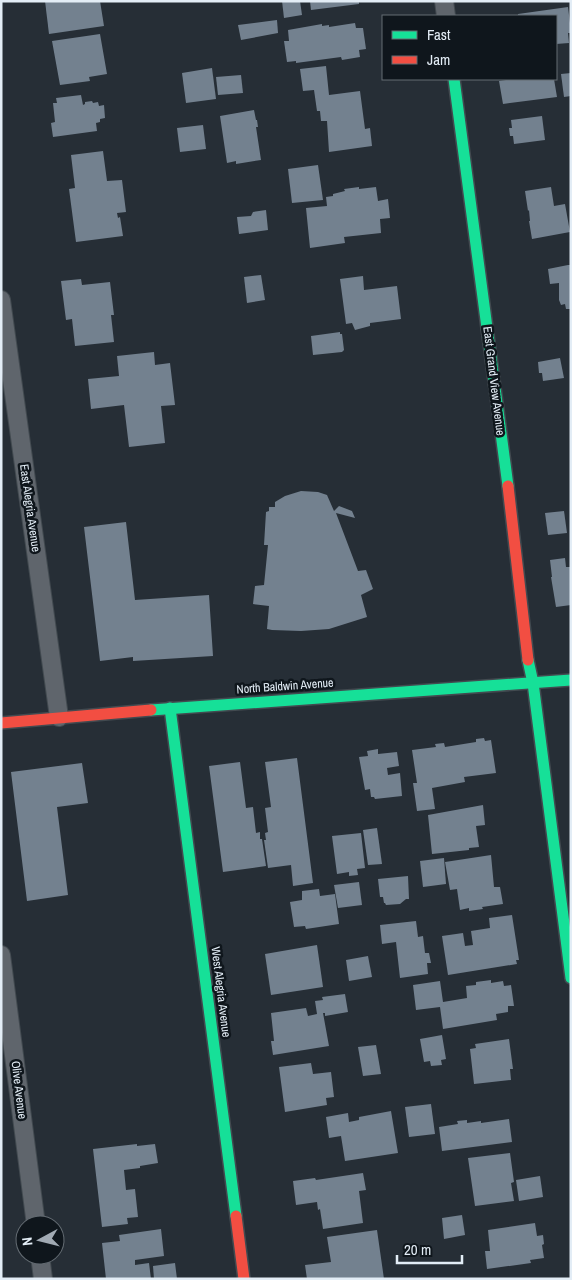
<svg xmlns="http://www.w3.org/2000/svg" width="572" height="1280" font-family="'Archivo Narrow',sans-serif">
	<rect width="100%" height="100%" fill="#262e36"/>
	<g fill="#73818f">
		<polygon points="45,1 100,1 104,26 49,34"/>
		<polygon points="282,1 300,1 302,15 284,18"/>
		<polygon points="310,1 359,1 359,4 311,10"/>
		<polygon points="568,7 571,31 571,33 568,33 569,43 556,44 556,16 518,16 518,14"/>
		<polygon points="277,20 278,33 241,40 238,25"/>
		<polygon points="355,23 356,28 363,28 366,49 359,50 360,57 342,60 341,57 296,63 296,61 287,62 284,41 289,41 288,30 322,24 322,26 329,25 329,27"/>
		<polygon points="100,34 107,74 89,77 90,81 60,85 52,41"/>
		<polygon points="326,66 329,95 360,91 365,129 370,128 372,146 329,152 327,121 321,121 320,111 317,111 314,90 303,91 300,69"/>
		<polygon points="212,68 216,99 186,103 182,73"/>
		<polygon points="571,73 571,96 564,97 561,74"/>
		<polygon points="241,75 243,93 218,95 216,77"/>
		<polygon points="505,79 554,79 557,97 503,104 499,81 506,80"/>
		<polygon points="81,95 83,105 85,104 85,102 92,101 93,103 98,102 99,106 104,105 105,118 100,119 100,122 96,123 97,131 53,137 51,123 55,122 53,103 57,103 56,98"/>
		<polygon points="254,110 256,120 257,120 258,127 256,127 261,160 236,164 236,161 227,163 220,116"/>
		<polygon points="542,116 545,140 514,144 513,136 510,136 509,128 512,128 511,120"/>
		<polygon points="203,125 206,149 180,152 177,128"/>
		<polygon points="103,151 107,181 122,180 126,212 117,213 118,218 120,217 123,236 76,242 69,189 75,188 71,155"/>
		<polygon points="318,165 323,200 292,203 288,169"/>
		<polygon points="359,187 359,189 376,187 378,201 388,199 390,218 380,219 381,233 344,237 345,243 310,248 306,208 327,206 326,197 333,196 333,194 345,191 344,189"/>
		<polygon points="551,187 554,206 565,204 570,232 532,239 529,221 530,221 529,210 528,211 525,191"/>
		<polygon points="266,210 268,230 239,234 237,217 251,216 253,212"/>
		<polygon points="568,265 571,265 571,309 566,309 565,304 561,305 559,300 559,283 550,284 548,269"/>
		<polygon points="261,275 265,300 247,303 244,277"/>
		<polygon points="363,276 364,290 397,286 401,319 370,323 370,326 355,330 352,323 346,324 340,279"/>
		<polygon points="81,279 82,285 110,282 114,315 111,315 114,342 75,346 72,319 66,320 61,281"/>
		<polygon points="340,332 340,334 342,334 344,350 342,352 313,355 311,336"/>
		<polygon points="154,352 155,365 170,363 175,405 161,406 165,443 129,447 124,405 91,409 88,379 119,376 117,356"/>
		<polygon points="560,358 564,378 543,381 542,373 539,373 538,362"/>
		<polygon points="301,491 318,492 327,495 334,511 339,506 352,511 355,518 336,513 358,571 366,570 373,589 361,595 367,617 329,629 301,631 272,630 267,629 269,606 253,604 255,586 264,585 268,545 264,545 266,512 269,511 269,507 275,507 275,502 285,496"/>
		<polygon points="564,511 567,533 548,535 545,513"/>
		<polygon points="126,522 135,600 209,595 213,656 133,661 133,657 100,661 84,527"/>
		<polygon points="565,558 566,567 571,567 571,605 556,607 551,577 552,577 550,560"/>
		<polygon points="484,738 485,741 491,740 496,773 464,777 465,782 432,788 435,809 417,811 413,783 417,783 412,750 436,747 435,744 444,743 445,747 476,742 476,739"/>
		<polygon points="378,749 378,754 397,752 399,766 387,768 388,775 400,773 402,796 375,799 374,797 371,797 370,789 365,790 359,757 368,756 367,751"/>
		<polygon points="297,758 313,883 293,886 291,865 268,868 264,840 266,840 265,833 268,832 265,808 271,807 265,762"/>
		<polygon points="240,762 246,808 253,807 256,833 260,832 260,839 262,839 266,866 223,872 209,766"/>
		<polygon points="82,763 88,803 57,807 68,895 27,901 11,772"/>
		<polygon points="483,805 485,825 476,826 479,847 469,848 469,850 432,854 428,815"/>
		<polygon points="377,828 382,864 368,865 363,830"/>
		<polygon points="361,833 365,868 357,869 358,875 349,876 349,872 337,874 332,836"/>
		<polygon points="491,855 494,887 500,887 503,904 482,907 483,909 469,911 469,908 460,910 457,889 450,890 445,862"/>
		<polygon points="444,858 446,884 423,887 420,861"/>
		<polygon points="408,876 409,899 406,899 400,904 386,905 385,903 384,903 383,897 380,897 378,879"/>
		<polygon points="359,882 362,905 338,908 334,885"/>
		<polygon points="319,889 320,896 335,894 339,924 306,929 305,926 294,927 290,902 302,900 302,891"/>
		<polygon points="512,915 519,960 516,960 517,964 448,975 442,936 463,933 465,946 473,945 471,931 490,928 489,918"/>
		<polygon points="416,921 418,937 423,936 425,953 429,953 431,963 427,963 428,974 400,978 396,942 382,944 380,925"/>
		<polygon points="317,945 323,987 271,995 265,954"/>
		<polygon points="368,956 372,977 349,981 346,960"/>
		<polygon points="491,980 491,983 503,981 504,986 511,985 514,1006 508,1006 508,1012 496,1014 497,1020 443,1029 440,1007 416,1010 413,985 440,981 443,1002 467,998 466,986 476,985 476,982"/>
		<polygon points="345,994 348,1012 325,1016 325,1013 323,1013 329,1046 273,1055 271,1041 274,1041 271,1013 306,1008 308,1016 317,1014 315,1001 323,1000 322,997"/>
		<polygon points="442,1035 446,1059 441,1060 442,1065 431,1066 430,1061 424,1062 420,1039"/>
		<polygon points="509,1039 513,1069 510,1069 511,1080 474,1084 470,1049 476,1048 475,1044"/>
		<polygon points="376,1045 381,1074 363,1076 358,1047"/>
		<polygon points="311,1063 313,1074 331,1072 334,1097 326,1098 327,1105 285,1112 279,1067"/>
		<polygon points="431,1104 435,1134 409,1137 405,1107"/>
		<polygon points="391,1111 398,1153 345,1161 341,1136 329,1138 326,1117 348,1113 349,1122 359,1120 359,1117"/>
		<polygon points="509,1119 512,1142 442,1151 439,1127 458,1124 457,1121 467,1120 467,1123 481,1121 481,1123"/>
		<polygon points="137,1144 137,1146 155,1144 158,1163 140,1166 140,1168 124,1170 126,1190 135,1189 138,1217 127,1218 128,1224 102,1227 93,1149"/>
		<polygon points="510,1153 514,1182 511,1183 514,1201 475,1206 468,1158"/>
		<polygon points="363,1173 366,1190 359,1191 363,1223 323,1229 320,1209 318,1210 317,1202 296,1205 293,1181 315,1178 316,1180"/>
		<polygon points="540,1176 543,1197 519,1201 516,1180"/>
		<polygon points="462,1215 465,1235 444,1239 442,1218"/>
		<polygon points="535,1223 537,1236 543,1235 544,1244 542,1245 544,1258 530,1260 531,1263 487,1269 485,1251 490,1251 488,1230"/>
		<polygon points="161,1229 164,1256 135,1260 135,1265 149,1263 151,1279 106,1279 102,1243 120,1241 119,1235"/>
		<polygon points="377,1230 384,1279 307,1279 305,1265 331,1262 327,1237"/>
		<polygon points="175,1263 177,1279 154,1279 153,1266"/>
	</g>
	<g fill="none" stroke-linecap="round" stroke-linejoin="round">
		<defs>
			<g id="street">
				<polyline points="444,1 446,16"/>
				<polyline points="1,300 59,717"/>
				<polyline points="1,955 36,1225"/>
				<polyline points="40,1255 43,1279"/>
			</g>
			<g id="fast">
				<polyline points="454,79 508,486"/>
				<polyline points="528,660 533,683 571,978"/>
				<polyline points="170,708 236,1216"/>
				<polyline points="151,710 571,680"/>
			</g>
			<g id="jam">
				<polyline points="508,486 528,660"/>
				<polyline points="1,723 151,710"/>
				<polyline points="236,1216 244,1279"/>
			</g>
		</defs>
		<use href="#street" stroke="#424a50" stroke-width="20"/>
		<use href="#fast" stroke="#424a50" stroke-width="14"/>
		<use href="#jam" stroke="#424a50" stroke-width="14"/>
		<use href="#street" stroke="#5f656c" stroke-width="18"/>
		<use href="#fast" stroke="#16e098" stroke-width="11"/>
		<use href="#jam" stroke="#f24e42" stroke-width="11"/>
	</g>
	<g text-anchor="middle" stroke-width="5" stroke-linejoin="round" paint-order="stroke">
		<g font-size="12" fill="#e3edf6" stroke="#0f161c">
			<text transform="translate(494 381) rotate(83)" y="4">East Grand View Avenue</text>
			<text transform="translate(30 508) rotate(82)" y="4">East Alegria Avenue</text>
			<text transform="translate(285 686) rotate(-4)" y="4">North Baldwin Avenue</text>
			<text transform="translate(221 992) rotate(83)" y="4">West Alegria Avenue</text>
			<text transform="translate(19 1090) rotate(83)" y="4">Olive Avenue</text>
		</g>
	</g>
	<rect width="572" height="1280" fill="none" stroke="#e3edf6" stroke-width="5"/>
	<rect x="382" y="15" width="175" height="65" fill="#0f161c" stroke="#646c73"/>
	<rect x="392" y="31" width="25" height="8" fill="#16e098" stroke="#646c73"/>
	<text x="427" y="40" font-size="15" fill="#e3edf6">Fast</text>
	<rect x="392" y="56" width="25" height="8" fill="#f24e42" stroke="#646c73"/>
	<text x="427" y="65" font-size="15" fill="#e3edf6">Jam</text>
	<g transform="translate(40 1240) rotate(263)"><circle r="24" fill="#0f161c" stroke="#646c73"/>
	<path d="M0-4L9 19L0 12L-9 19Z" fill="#a1aab3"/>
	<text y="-8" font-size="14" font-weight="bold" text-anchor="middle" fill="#e3edf6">N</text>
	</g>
	<path d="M397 1255v8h65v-8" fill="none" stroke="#e3edf6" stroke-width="2.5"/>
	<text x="404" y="1255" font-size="15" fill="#e3edf6" stroke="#0f161c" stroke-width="4" paint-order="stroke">20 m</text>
</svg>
